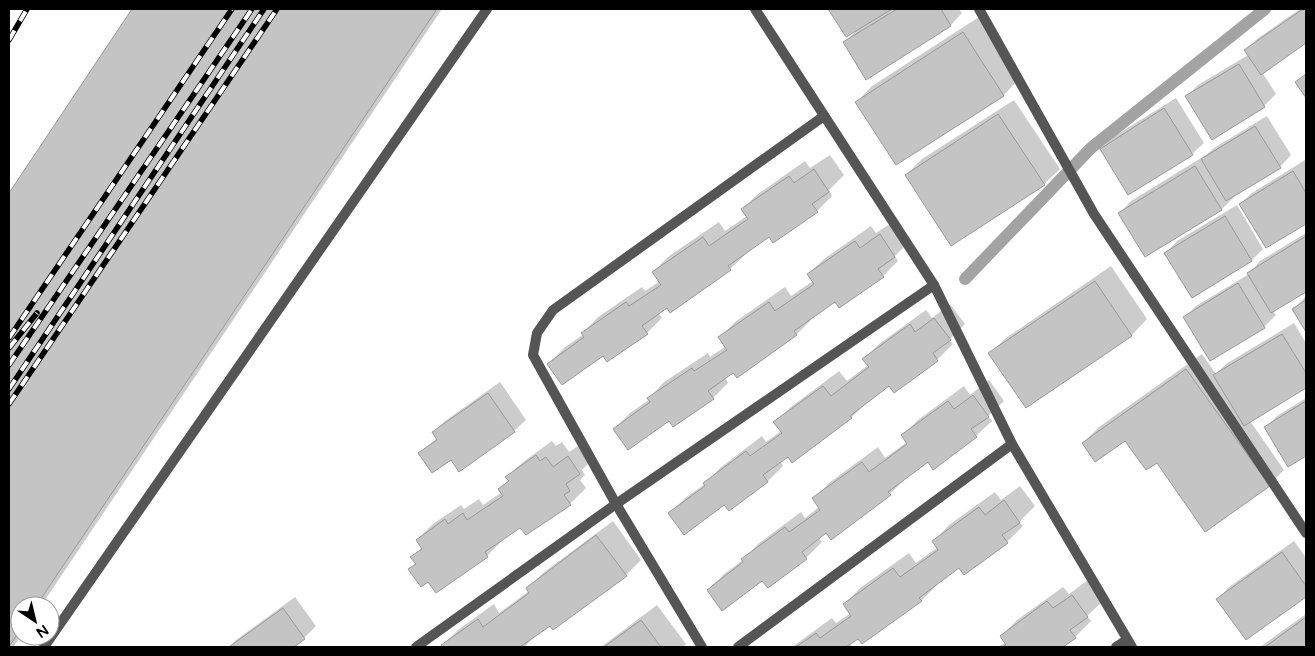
<svg xmlns="http://www.w3.org/2000/svg" width="1315" height="656" font-family="'Varela Round',sans-serif">
	<rect width="100%" height="100%" fill="#fff"/>
	<g fill="#0003">
		<polygon points="134,9 442,9 41,606 20,606 21,636 13,647 9,647 9,195"/>
		<polygon points="830,9 959,9 962,13 951,25 866,78 845,42 856,31 847,36"/>
		<polygon points="1300,9 1306,9 1306,41 1262,72 1276,94 1264,106 1187,96 1198,85 1248,55 1245,51 1257,39"/>
		<polygon points="979,17 1019,79 1004,95 897,164 857,102 872,86"/>
		<polygon points="1176,98 1204,143 1192,154 1101,149 1113,137"/>
		<polygon points="1014,100 1060,169 1044,184 906,175 922,159"/>
		<polygon points="1267,116 1291,155 1280,167 1232,196 1233,198 1222,209 1146,256 1120,213 1131,201 1206,155 1214,148"/>
		<polygon points="830,155 844,175 829,190 832,196 817,211 769,236 745,253 746,254 730,269 658,312 662,318 647,333 603,354 548,364 564,348 584,334 583,333 598,317 642,287 645,291 660,281 653,272 669,256 719,222 725,231 747,216 742,209 758,194 805,161 810,168"/>
		<polygon points="1305,160 1306,163 1306,222 1266,247 1240,204 1252,193"/>
		<polygon points="1237,205 1263,249 1252,260 1193,297 1166,253 1177,241"/>
		<polygon points="896,220 910,241 895,256 898,261 883,276 835,301 811,318 812,319 796,335 725,377 728,383 713,398 669,419 614,429 630,413 650,399 649,398 664,382 708,353 710,357 726,346 720,337 735,322 785,287 791,296 813,281 808,274 824,259 871,226 876,233"/>
		<polygon points="1306,233 1306,291 1273,311 1276,315 1264,327 1210,359 1185,317 1196,306 1249,274 1260,261"/>
		<polygon points="1111,266 1147,319 1132,335 1026,406 990,353 1006,338"/>
		<polygon points="1305,297 1306,297 1306,329 1294,309"/>
		<polygon points="950,304 965,324 949,340 953,344 937,360 890,385 867,402 851,418 780,461 783,466 768,481 729,510 725,503 670,513 685,498 705,484 720,468 762,436 766,442 781,431 775,422 791,407 839,371 847,381 868,365 864,359 879,344 926,310 932,318"/>
		<polygon points="1294,323 1306,343 1306,386 1250,421 1284,470 1269,485 1157,461 1125,439 1083,443 1099,427 1202,354 1216,374 1226,364"/>
		<polygon points="989,380 1004,401 988,416 992,421 976,436 928,461 905,479 890,494 818,537 822,542 806,558 768,586 762,579 708,590 724,574 743,560 758,544 801,512 805,518 819,507 814,499 829,483 878,447 885,458 907,442 902,436 918,420 964,386 970,395"/>
		<polygon points="500,382 526,420 514,431 451,458 420,453 437,438 433,433 445,421"/>
		<polygon points="1306,398 1306,455 1288,466 1265,428 1277,416"/>
		<polygon points="552,441 556,446 562,442 569,452 584,442 595,457 582,470 585,475 580,480 586,488 570,504 521,526 502,539 503,540 487,556 436,592 428,580 410,569 416,563 412,557 422,547 417,540 433,524 461,505 464,509 479,499 483,505 502,492 500,489 509,480 507,477 523,462"/>
		<polygon points="1020,486 1035,506 1019,522 1023,526 1007,542 964,573 960,567 936,584 937,585 922,600 862,643 858,637 849,643 852,647 792,647 832,618 836,623 851,613 845,604 860,588 909,553 916,563 938,547 934,541 949,525 995,492 1001,500"/>
		<polygon points="613,521 641,560 626,575 550,624 532,637 533,638 524,647 444,647 443,645 458,630 494,604 499,613 529,591 528,588 543,573"/>
		<polygon points="1294,541 1306,558 1306,595 1247,639 1218,599 1229,587"/>
		<polygon points="1088,580 1103,601 1087,616 1091,621 1075,637 1061,647 998,647 1006,642 1001,636 1017,620 1063,587 1069,594"/>
		<polygon points="295,597 316,626 304,638 292,647 229,647 236,640"/>
		<polygon points="657,605 686,644 683,647 601,647"/>
		<polygon points="1306,614 1306,647 1260,647"/>
	</g>
	<g fill="none" stroke-linecap="round" stroke-linejoin="round">
		<polyline stroke="#a3a3a3" stroke-width="12" points="965,279 1091,148 1265,9"/>
	</g>
	<g fill="#c4c4c4" stroke="#999">
		<polygon points="132,9 437,9 36,606 20,606 20,630 9,647 9,193"/>
		<polygon points="828,9 892,9 846,37"/>
		<polygon points="897,9 941,9 951,26 866,80 843,42"/>
		<polygon points="1303,9 1306,9 1306,43 1261,75 1244,50"/>
		<polygon points="963,32 1004,96 896,165 855,102"/>
		<polygon points="1239,64 1265,107 1212,140 1185,96"/>
		<polygon points="1306,74 1306,98 1295,82"/>
		<polygon points="1164,108 1193,155 1128,195 1100,149"/>
		<polygon points="998,114 1045,185 951,246 905,175"/>
		<polygon points="1255,126 1281,168 1226,201 1201,159"/>
		<polygon points="1195,166 1222,210 1145,257 1118,213"/>
		<polygon points="814,169 829,192 812,204 818,212 773,243 769,237 728,266 731,270 670,313 667,308 642,326 648,334 607,362 603,356 562,385 547,364 584,337 581,333 626,302 629,306 661,285 652,272 703,237 709,246 748,219 741,209 789,176 794,183"/>
		<polygon points="1293,171 1306,193 1306,224 1266,248 1239,204"/>
		<polygon points="1225,216 1252,261 1192,298 1164,253"/>
		<polygon points="880,234 895,257 878,269 884,277 839,308 835,302 794,331 797,335 737,378 733,373 708,391 714,399 673,427 669,421 628,450 613,429 650,402 647,398 692,368 694,371 727,350 718,337 769,302 775,311 814,284 807,274 855,241 860,248"/>
		<polygon points="1306,236 1306,292 1271,313 1247,273"/>
		<polygon points="1095,281 1132,336 1026,408 988,353"/>
		<polygon points="1238,283 1265,328 1210,361 1183,317"/>
		<polygon points="1306,300 1306,332 1292,309"/>
		<polygon points="934,318 951,340 933,353 938,361 894,393 889,386 850,416 852,418 792,463 788,457 763,475 768,482 729,511 724,505 684,535 668,513 705,486 703,483 746,451 750,456 782,433 773,422 823,386 831,396 869,367 862,359 910,324 915,332"/>
		<polygon points="1282,334 1306,373 1306,388 1244,426 1213,375"/>
		<polygon points="1186,369 1270,486 1205,532 1157,463 1146,470 1125,441 1095,462 1082,443"/>
		<polygon points="488,393 515,432 459,472 451,460 432,473 418,453 437,440 432,432"/>
		<polygon points="973,395 989,417 971,429 977,437 933,470 928,462 888,492 891,495 831,540 826,533 802,552 807,559 768,588 762,581 722,611 707,590 743,562 741,559 785,527 789,532 820,510 812,498 862,462 869,472 907,444 901,435 948,401 954,409"/>
		<polygon points="1306,401 1306,456 1288,467 1264,427"/>
		<polygon points="536,455 540,461 546,457 553,467 568,456 580,474 566,484 570,491 564,495 571,505 526,535 520,528 485,552 488,557 436,593 428,582 421,587 408,569 416,564 410,557 422,549 416,540 445,519 448,524 463,513 467,520 503,496 498,489 509,481 505,477"/>
		<polygon points="1004,500 1020,523 1002,535 1008,543 964,575 959,568 919,598 922,601 862,644 858,639 846,647 796,647 816,633 820,638 851,616 843,604 893,568 900,577 938,550 932,541 979,507 985,515"/>
		<polygon points="596,535 627,576 553,630 550,626 520,647 443,647 441,645 478,619 483,627 529,593 526,588"/>
		<polygon points="1282,552 1306,586 1306,597 1246,640 1216,599"/>
		<polygon points="1072,595 1088,617 1070,630 1076,638 1063,647 1002,647 1006,645 1000,636 1047,601 1053,608"/>
		<polygon points="283,608 305,639 294,647 229,647"/>
		<polygon points="1306,617 1306,647 1265,647"/>
		<polygon points="641,620 661,647 604,647"/>
	</g>
	<g fill="none" stroke-linecap="round" stroke-linejoin="round">
		<g stroke="#555" stroke-width="10">
			<polyline points="755,9 934,285 1012,444 1132,647"/>
			<polyline points="44,647 487,9"/>
			<polyline points="416,647 616,504 934,285"/>
			<polyline points="702,647 616,504 533,355 537,333 553,310 824,116"/>
			<polyline points="738,647 1012,444"/>
			<polyline points="1116,647 1127,640"/>
		</g>
		<polyline stroke="#555" stroke-width="10" points="979,9 1094,214 1306,533"/>
		<defs>
			<g id="rail">
				<polyline points="9,40 27,9"/>
				<polyline points="9,338 232,9"/>
				<polyline points="9,348 37,313"/>
				<polyline points="9,365 252,9"/>
				<polyline points="9,389 264,9"/>
				<polyline points="9,404 277,9"/>
			</g>
		</defs>
		<use href="#rail" stroke="#000" stroke-width="5.5"/>
		<use href="#rail" stroke="#fff" stroke-width="4" stroke-dasharray="11" stroke-linecap="butt"/>
	</g>
	<rect width="1315" height="656" fill="none" stroke="#000000" stroke-width="20"/>
	<g transform="translate(35 621) rotate(145)"><circle r="24" fill="#ffffff" stroke="#999999"/>
	<path d="M0-4L9 19L0 12L-9 19Z" fill="#000000"/>
	<text y="-8" font-size="14" font-weight="bold" text-anchor="middle" fill="#000000">N</text>
	</g>
</svg>
